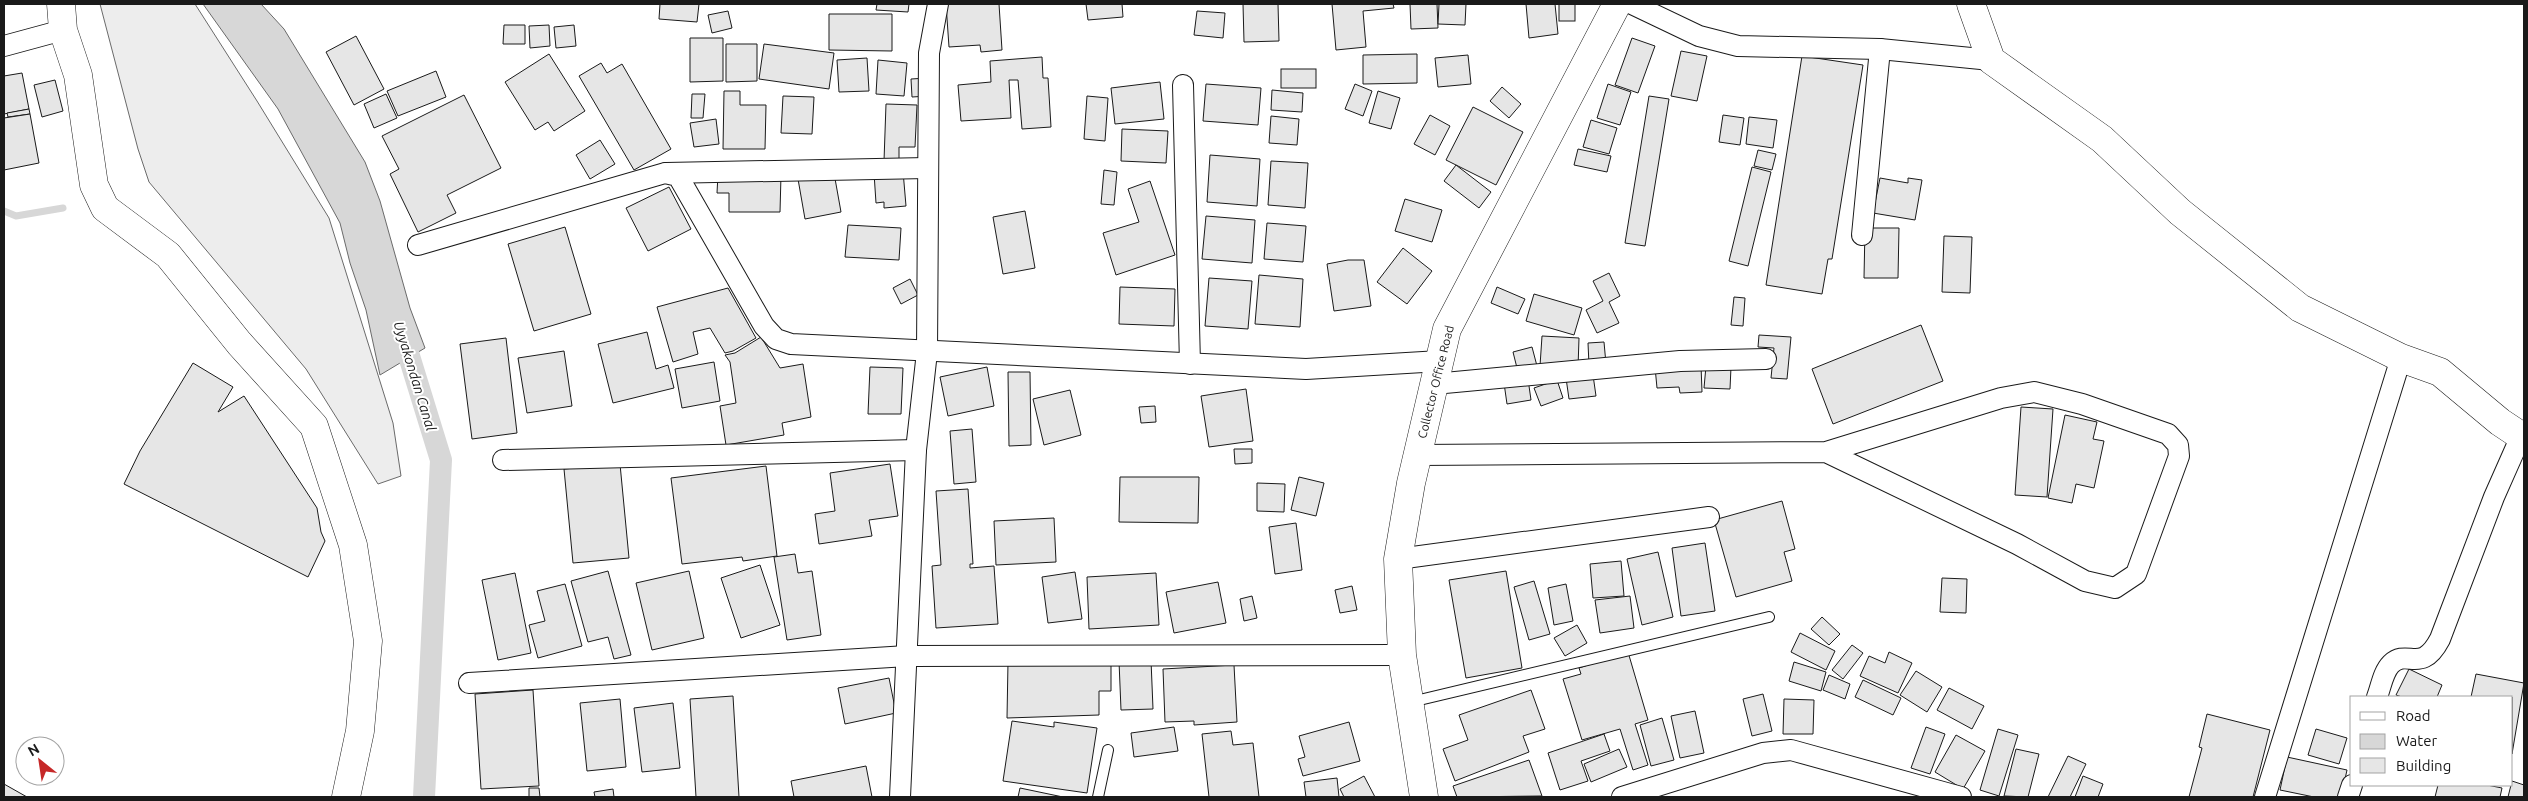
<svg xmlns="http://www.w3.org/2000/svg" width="2528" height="801" font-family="Ubuntu,sans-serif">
	<rect width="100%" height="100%" fill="#fff"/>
	<polygon fill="#ededed" stroke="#6a6a6a" points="100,4 195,4 257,101 329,218 393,423 401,476 378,484 306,369 149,182 138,149"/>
	<polygon fill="#d7d7d7" stroke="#6a6a6a" points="203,4 261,4 284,29 365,162 380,201 410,308 425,348 380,375 366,310 350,263 340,223 278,109"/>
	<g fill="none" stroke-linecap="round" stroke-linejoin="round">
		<polyline stroke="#d7d7d7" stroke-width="7" points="4,211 16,216 63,208"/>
		<polyline stroke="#d7d7d7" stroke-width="22" points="401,330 441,460 424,797"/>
	</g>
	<g fill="#e6e6e6" stroke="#1a1a1a">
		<polygon points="660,4 699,4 697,22 659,19"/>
		<polygon points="877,4 909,4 908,12 876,10"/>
		<polygon points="946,4 999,4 1002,50 981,52 980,45 949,47"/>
		<polygon points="1086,4 1122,4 1123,17 1088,20"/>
		<polygon points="1243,4 1278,4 1279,41 1244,42"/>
		<polygon points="1332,4 1393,4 1394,8 1363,11 1366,47 1336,50"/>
		<polygon points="1410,4 1437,4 1438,28 1411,29"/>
		<polygon points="1439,4 1466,4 1465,25 1438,24"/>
		<polygon points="1526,4 1555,4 1558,34 1529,38"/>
		<rect x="1559" y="4" width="16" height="17"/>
		<polygon points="728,11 732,28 712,33 708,15"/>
		<polygon points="1197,11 1225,13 1223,38 1194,35"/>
		<polygon points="829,14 892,14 892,51 829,50"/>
		<polygon points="504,25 525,25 525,44 503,44"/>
		<polygon points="549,25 550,46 530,48 529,26"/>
		<polygon points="574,25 576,46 556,48 554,27"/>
		<polygon points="356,36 384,89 354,105 326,52"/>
		<polygon points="690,38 723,38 723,81 690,82"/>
		<polygon points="1632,38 1655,46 1638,93 1615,85"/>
		<polygon points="726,44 757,44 757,81 726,82"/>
		<polygon points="764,44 834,53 829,89 759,79"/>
		<polygon points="1681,51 1707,56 1697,101 1671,96"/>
		<polygon points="549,54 585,111 554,131 548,122 535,130 505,82"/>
		<polygon points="1417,54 1417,83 1363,84 1363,55"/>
		<polygon points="1468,55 1471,84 1438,87 1435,58"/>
		<polygon points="1802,56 1863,65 1832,259 1828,259 1822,294 1766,285"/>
		<polygon points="1042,57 1043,78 1048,78 1051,127 1022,129 1018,80 1009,80 1011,118 961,121 958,85 991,82 990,61"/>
		<polygon points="867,58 869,91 839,92 837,60"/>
		<polygon points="878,60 907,63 904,96 876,94"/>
		<polygon points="601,63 607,73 622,64 671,149 634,170 579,76"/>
		<rect x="1281" y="69" width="35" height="19"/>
		<polygon points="436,71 446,97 398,116 387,91"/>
		<polygon points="22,73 29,109 4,114 4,76"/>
		<polygon points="927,78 928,96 912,97 911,79"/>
		<polygon points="55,80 63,111 42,117 34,85"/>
		<polygon points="1160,82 1164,119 1115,124 1111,88"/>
		<polygon points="1206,84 1261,88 1258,125 1203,121"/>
		<polygon points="1355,84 1372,91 1363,116 1345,109"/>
		<polygon points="1608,84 1631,92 1620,125 1597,118"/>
		<polygon points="1502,87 1521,104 1509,118 1490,101"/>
		<polygon points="1272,90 1303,93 1302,112 1271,110"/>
		<polygon points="724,91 740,91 740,105 766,105 765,149 723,149"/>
		<polygon points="1378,91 1400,98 1391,129 1369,123"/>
		<polygon points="386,94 397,118 374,128 364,104"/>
		<polygon points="692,94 705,94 703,118 691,118"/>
		<polygon points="464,95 501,168 447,195 456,213 418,232 390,174 399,169 382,136"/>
		<polygon points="783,96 814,97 812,134 781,133"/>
		<polygon points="1087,96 1108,98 1105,141 1084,139"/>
		<polygon points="1649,96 1669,99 1645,246 1625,243"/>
		<polygon points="886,104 917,105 915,147 899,147 899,161 884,161"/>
		<polygon points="1473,107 1523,132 1496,185 1446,160"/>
		<polygon points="29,109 30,114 8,117 7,113"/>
		<polygon points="30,114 39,163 4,170 4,118"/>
		<polygon points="1430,115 1450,126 1435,155 1414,144"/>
		<polygon points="1723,115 1744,118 1740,145 1719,142"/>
		<polygon points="1271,116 1299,119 1297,145 1269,143"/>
		<polygon points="1749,117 1777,120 1773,148 1746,144"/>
		<polygon points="716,119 719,144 694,147 690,123"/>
		<polygon points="1591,120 1617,128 1609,154 1583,147"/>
		<polygon points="1122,129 1168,131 1166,163 1121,161"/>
		<polygon points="600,140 615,164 590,179 576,155"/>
		<polygon points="1578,149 1611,156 1607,172 1574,165"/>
		<polygon points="1758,150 1776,154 1772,170 1754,166"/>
		<polygon points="1210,155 1260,159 1257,206 1207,202"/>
		<polygon points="1271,161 1308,163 1305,208 1268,205"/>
		<polygon points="1456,165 1491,192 1479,208 1444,181"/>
		<polygon points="1752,167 1771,172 1748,266 1729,261"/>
		<polygon points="1104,170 1117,172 1114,205 1101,204"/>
		<polygon points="903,171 906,206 884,208 884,202 876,203 874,173"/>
		<polygon points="834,173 841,212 805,219 798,179"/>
		<polygon points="718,174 781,175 780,212 729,212 729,193 717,193"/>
		<polygon points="1880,178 1908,183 1908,178 1922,180 1915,220 1873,213"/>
		<polygon points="1150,181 1175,255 1116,275 1103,233 1139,222 1128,189"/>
		<polygon points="669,187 691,229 648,251 626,208"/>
		<polygon points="1405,199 1442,210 1432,242 1395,231"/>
		<polygon points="1025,211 1035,268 1003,274 993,217"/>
		<polygon points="1206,216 1255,220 1252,263 1202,259"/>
		<polygon points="1267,223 1306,226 1303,262 1264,259"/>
		<polygon points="848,225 901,228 899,260 845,257"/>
		<polygon points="565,227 591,314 534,331 508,244"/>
		<polygon points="1865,228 1899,228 1898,278 1864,278"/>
		<polygon points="1944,236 1972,237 1970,293 1942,292"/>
		<polygon points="1403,248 1432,271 1407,304 1377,282"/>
		<polygon points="1348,260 1364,260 1371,306 1334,311 1327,264"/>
		<polygon points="1609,273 1620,296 1609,302 1619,323 1597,333 1586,310 1603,301 1593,281"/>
		<polygon points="1259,275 1303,279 1300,327 1255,324"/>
		<polygon points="1209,278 1252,281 1248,329 1205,326"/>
		<polygon points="910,279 918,295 901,304 893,288"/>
		<polygon points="1120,287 1175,289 1174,326 1119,324"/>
		<polygon points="1497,287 1525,299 1518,314 1491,303"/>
		<polygon points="728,288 756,338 733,351 725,353 710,328 693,332 698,354 673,362 657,307"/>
		<polygon points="1534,294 1582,308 1574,335 1526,321"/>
		<polygon points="1734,297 1745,298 1743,326 1731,325"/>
		<polygon points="1921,325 1943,381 1833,424 1812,369"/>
		<polygon points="647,332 656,369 668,365 674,388 613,403 598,344"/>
		<polygon points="1759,335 1791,337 1787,379 1771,378 1774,348 1758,347"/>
		<polygon points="1542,336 1579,338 1578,368 1540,366"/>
		<polygon points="761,337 780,368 803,364 811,417 782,423 784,435 726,445 720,406 736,403 730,362 725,355 735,353"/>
		<polygon points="506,338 517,433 472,439 460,344"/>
		<polygon points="1604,342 1606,364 1589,365 1588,343"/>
		<polygon points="1532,347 1537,366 1518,372 1513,352"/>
		<polygon points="564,351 572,406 527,413 518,358"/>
		<polygon points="714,362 720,401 682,408 675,369"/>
		<polygon points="193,363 233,387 218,412 244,396 317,508 321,532 325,541 308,577 124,484 140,451"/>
		<polygon points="1701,365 1702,392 1680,393 1679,387 1657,388 1655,367"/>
		<polygon points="1706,366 1731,367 1730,389 1704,388"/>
		<polygon points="870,367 903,368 901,414 868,414"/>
		<polygon points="987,367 994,406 948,416 940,377"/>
		<polygon points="1008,372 1030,372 1031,445 1009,446"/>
		<polygon points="1593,375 1596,396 1569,399 1566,378"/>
		<polygon points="1528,379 1531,400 1507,404 1504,383"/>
		<polygon points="1557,380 1563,398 1541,406 1534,388"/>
		<polygon points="1246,389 1253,441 1209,447 1201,396"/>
		<polygon points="1070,390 1081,435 1044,445 1033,399"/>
		<polygon points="1155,406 1156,422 1141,423 1139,407"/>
		<polygon points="2021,407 2053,409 2047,497 2015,495"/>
		<polygon points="2065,415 2097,422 2093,439 2104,441 2094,488 2076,484 2072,503 2048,498"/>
		<polygon points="972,429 976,482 954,484 950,431"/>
		<polygon points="1234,449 1252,449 1252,463 1235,464"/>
		<polygon points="620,464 629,558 573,563 564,469"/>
		<polygon points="890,464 898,516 869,520 872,536 819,544 815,514 835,511 830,473"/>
		<polygon points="766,466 777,556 743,561 742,557 682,564 671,478"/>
		<polygon points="1120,477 1199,477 1198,523 1119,522"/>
		<polygon points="1299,477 1324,483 1316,516 1291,510"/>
		<polygon points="1257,483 1285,484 1284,512 1257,511"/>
		<polygon points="968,489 973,564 970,564 970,568 994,566 998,624 936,628 932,566 941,565 936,491"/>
		<polygon points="1782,501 1795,549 1784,552 1792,581 1736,597 1714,520"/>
		<polygon points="1054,518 1056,562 996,565 994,521"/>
		<polygon points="1296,523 1302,570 1275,574 1269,527"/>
		<polygon points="1705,543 1715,611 1681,616 1672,548"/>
		<polygon points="1658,552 1673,617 1642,625 1627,559"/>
		<polygon points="795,554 798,573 812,571 821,635 787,640 774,557"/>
		<polygon points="1621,561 1624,596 1593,598 1590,564"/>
		<polygon points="760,565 780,625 741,638 721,578"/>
		<polygon points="608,571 631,655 614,659 608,637 588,642 571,581"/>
		<polygon points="689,571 704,638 652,650 636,583"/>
		<polygon points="1506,571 1522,668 1466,678 1449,580"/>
		<polygon points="1075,572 1082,619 1048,623 1042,577"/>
		<polygon points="515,573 531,653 498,660 482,580"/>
		<polygon points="1156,573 1159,625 1089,629 1087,577"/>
		<polygon points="1942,578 1967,579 1966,613 1940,612"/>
		<polygon points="1534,581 1550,634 1529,640 1514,587"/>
		<polygon points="1218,582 1226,623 1174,633 1166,592"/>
		<polygon points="565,584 582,646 538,658 529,625 545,621 537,591"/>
		<polygon points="1566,584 1573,621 1554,625 1548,588"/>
		<polygon points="1352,586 1357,610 1340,613 1335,590"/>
		<polygon points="1252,596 1257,618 1244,621 1240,599"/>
		<polygon points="1630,596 1634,628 1600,633 1595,600"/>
		<polygon points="1822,617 1840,634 1829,645 1811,629"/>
		<polygon points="1577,625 1587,643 1565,656 1554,638"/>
		<polygon points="1800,633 1835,651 1826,670 1791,652"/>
		<polygon points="1852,645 1863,653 1843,679 1832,670"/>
		<polygon points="1628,652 1648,720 1635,724 1648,765 1633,770 1620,729 1582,740 1563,679 1581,674 1579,668"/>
		<polygon points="1889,652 1912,663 1898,693 1860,676 1869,656 1885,663"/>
		<polygon points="1151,660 1153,709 1121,710 1119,661"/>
		<polygon points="1008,662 1111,663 1111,691 1099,691 1099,715 1007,718"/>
		<polygon points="1794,662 1826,672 1821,691 1789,681"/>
		<polygon points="1234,665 1237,722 1194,725 1194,721 1165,722 1163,669"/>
		<polygon points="2409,669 2442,685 2437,697 2402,697 2396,695"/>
		<polygon points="1916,671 1942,687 1927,712 1900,695"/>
		<polygon points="2476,674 2524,683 2512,754 2512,697 2471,697"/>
		<polygon points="1829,675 1850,684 1845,699 1823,690"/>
		<polygon points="889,678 896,713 845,724 838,688"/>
		<polygon points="1863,680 1901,698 1893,715 1855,697"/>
		<polygon points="1949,688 1984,706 1972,729 1937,710"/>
		<polygon points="533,690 539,786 481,789 475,694"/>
		<polygon points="1531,690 1545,729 1523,736 1529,752 1455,781 1443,749 1468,740 1459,715"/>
		<polygon points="1763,694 1772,731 1752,736 1743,699"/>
		<polygon points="733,696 739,797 696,797 690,699"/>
		<polygon points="620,699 626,767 587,771 580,703"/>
		<polygon points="1784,699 1814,700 1813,734 1783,734"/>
		<polygon points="673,703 680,768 642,772 634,708"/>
		<polygon points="1695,711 1704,753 1680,758 1671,716"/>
		<polygon points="2207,714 2270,730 2253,797 2189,797 2202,748 2199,747"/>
		<polygon points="1662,718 1674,760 1651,766 1640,725"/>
		<polygon points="1012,721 1054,727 1054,722 1097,728 1087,793 1003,781"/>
		<polygon points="1349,722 1360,761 1303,776 1298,759 1305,757 1299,736"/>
		<polygon points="1174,727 1178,751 1134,757 1131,733"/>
		<polygon points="1926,727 1945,734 1930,774 1911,768"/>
		<polygon points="1998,729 2018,735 1999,796 1980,790"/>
		<polygon points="2316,729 2347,738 2339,764 2308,755"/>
		<polygon points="1231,731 1233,745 1253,743 1259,797 1209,797 1202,734"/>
		<polygon points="1604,734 1610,751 1581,761 1588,781 1560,790 1548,753"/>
		<polygon points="1956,735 1985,751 1963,789 1935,772"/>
		<polygon points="1619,749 1627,767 1591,782 1584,764"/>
		<polygon points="2016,749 2039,754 2028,797 2004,796"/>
		<polygon points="2068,756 2086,764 2070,797 2048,797"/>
		<polygon points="2287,757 2347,770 2341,797 2314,797 2280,790"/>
		<polygon points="1529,760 1542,796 1457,797 1453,786"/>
		<polygon points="866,766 872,797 794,797 791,781"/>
		<polygon points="1364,776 1375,797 1344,797 1340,789"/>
		<polygon points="2083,776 2103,784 2098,797 2075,797"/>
		<polygon points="1337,778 1339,797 1306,797 1304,782"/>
		<polygon points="2512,781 2524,785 2524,797 2508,797"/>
		<polygon points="4,784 27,797 4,797"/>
		<polygon points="2438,785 2487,785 2502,788 2500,797 2435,797"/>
		<polygon points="529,788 539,788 540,797 529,797"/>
		<polygon points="1020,788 1063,797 1018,797"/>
		<polygon points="613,789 614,797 595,797 594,792"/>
	</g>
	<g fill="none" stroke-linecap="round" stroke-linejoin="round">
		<defs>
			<g id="lane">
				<polyline points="1411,702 1769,617"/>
				<polyline points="1098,797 1108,750"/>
			</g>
			<g id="street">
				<polyline points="1632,4 1699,36 1738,46 1880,49 1991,60"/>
				<polyline points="4,46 63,30"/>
				<polyline points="1183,85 1190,364"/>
				<polyline points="666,173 927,168"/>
				<polyline points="1862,235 1880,49"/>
				<polyline points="418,245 665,173 678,176 764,326 776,339 791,344 1306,369 1440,361"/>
				<polyline points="1434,384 1680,361 1766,359"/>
				<polyline points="1417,455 1826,452 2017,544 2085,581 2115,588 2136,574 2179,456 2178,445 2168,434 2082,404 2034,392 2001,398 1826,452"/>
				<polyline points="503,460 916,450"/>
				<polyline points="1398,559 1709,517"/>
				<polyline points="469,683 907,656 1402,655"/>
				<path d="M2377 697C2381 687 2383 672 2391 664 2408 648 2421 675 2440 639L2494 497 2521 436"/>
				<polyline points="900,797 916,450 927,352 929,53 938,4"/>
				<polyline points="1622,797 1763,753 1791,750 1961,797"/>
				<polyline points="2265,797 2401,358"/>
				<polyline points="2348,797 2352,785"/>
			</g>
			<g id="secondary">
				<polyline points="61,4 63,30 78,75 94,185 105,208 168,255 239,343 314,426 353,545 368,641 360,731 346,797"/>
				<polyline points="1971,4 1991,60 2102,139 2180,212 2300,308 2401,358 2440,372 2500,422 2524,438"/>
				<polyline points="1424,797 1402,655 1398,559 1411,483 1447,329 1617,4"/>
			</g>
		</defs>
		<use href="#lane" stroke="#1a1a1a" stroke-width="12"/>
		<use href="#street" stroke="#1a1a1a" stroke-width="22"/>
		<use href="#secondary" stroke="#1a1a1a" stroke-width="29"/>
		<use href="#lane" stroke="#fff" stroke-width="10"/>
		<use href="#street" stroke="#fff" stroke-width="20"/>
		<use href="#secondary" stroke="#fff" stroke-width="28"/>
	</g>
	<g text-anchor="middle" stroke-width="4" stroke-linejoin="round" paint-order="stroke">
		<g font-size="12" fill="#1a1a1a" stroke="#fff">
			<text transform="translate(1436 382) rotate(-76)" y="4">Collector Office Road</text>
		</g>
		<g font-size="14" font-style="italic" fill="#1a1a1a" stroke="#fff">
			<text transform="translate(415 376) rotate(73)" y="5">Uyyakondan Canal</text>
		</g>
	</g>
	<rect width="2528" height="801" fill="none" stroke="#1a1a1a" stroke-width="10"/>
	<rect x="2350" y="696" width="162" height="90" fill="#ffffff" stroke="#a3a3a3"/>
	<rect x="2360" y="712" width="25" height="8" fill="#ffffff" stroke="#a3a3a3"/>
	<text x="2396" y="721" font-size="15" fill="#1a1a1a">Road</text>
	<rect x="2360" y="734" width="25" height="15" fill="#d7d7d7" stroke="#a3a3a3"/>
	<text x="2396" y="746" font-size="15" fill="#1a1a1a">Water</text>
	<rect x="2360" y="758" width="25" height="15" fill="#e6e6e6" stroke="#a3a3a3"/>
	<text x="2396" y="771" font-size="15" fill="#1a1a1a">Building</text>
	<g transform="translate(40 761) rotate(330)"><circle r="24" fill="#ffffff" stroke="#a3a3a3"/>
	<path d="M0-4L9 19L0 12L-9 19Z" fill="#c62828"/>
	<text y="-8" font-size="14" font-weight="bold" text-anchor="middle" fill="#1a1a1a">N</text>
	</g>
</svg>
